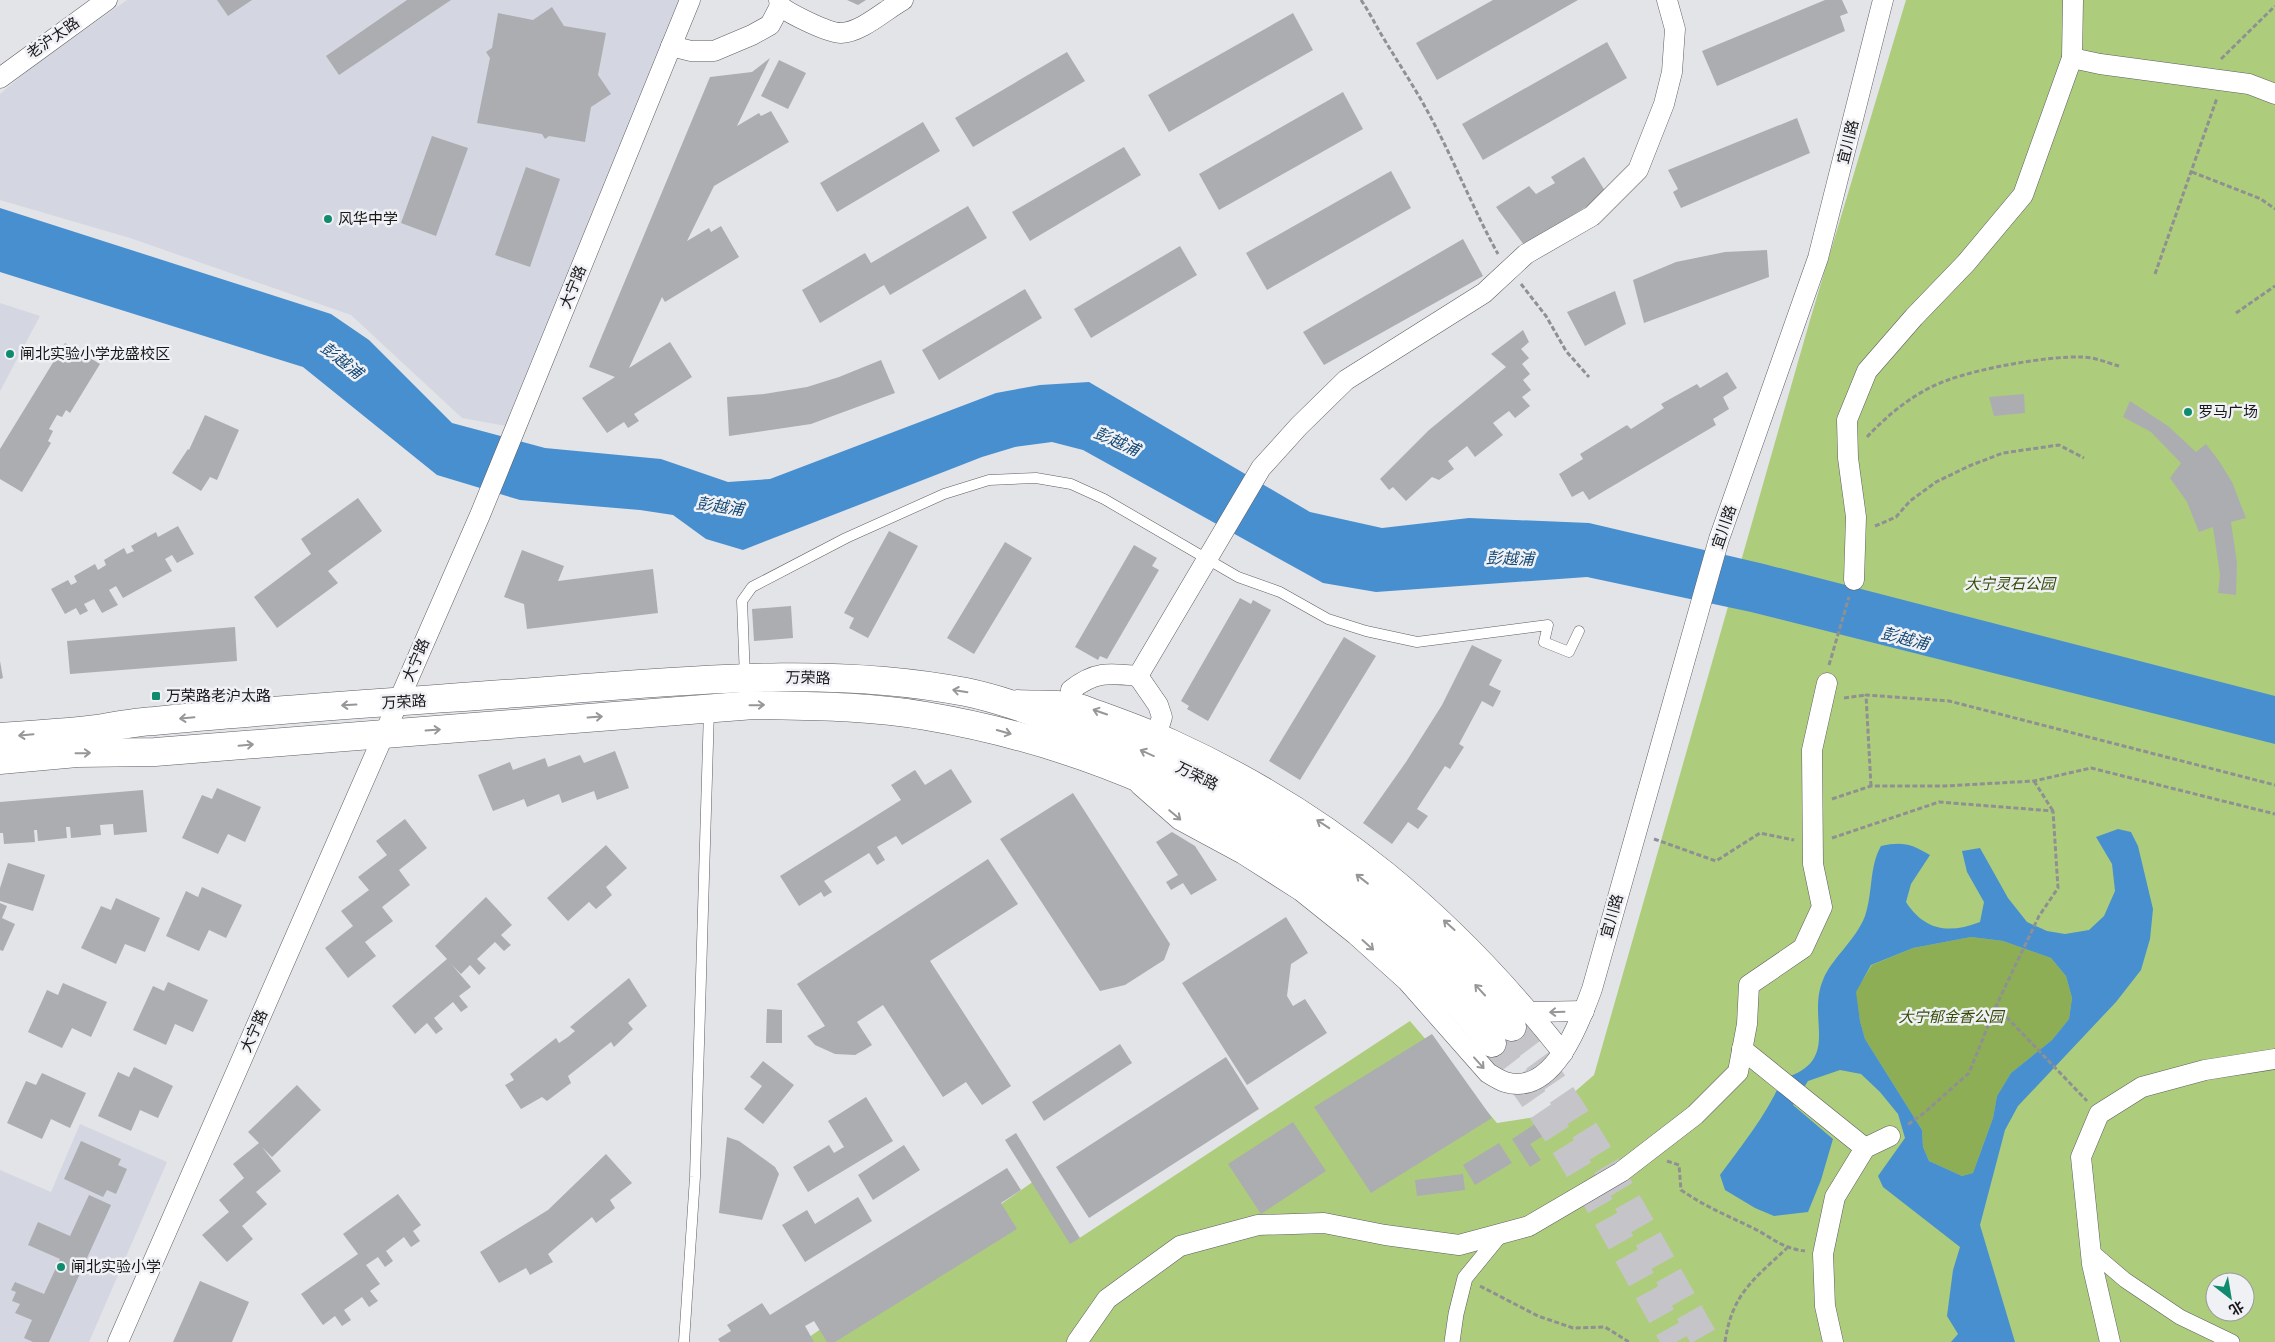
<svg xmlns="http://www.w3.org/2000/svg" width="2275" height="1342" font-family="'Source Serif 4','Noto Sans SC',serif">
	<rect width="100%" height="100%" fill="#e3e4e8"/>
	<g fill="#d4d7e2">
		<polygon points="127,0 680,0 506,426 462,418 351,315 130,238 0,200 0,94 33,66"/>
		<polygon points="0,303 40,316 0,391"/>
		<polygon points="80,1124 167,1162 89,1342 0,1342 0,1170 51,1192"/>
	</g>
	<path fill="#adcd7c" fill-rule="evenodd" d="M1906 0H2275V1342H802L1037 1179 1078 1239 1410 1021 1497 1123 1548 1115 1594 1075 1810 320ZM2215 1282H2245V1312H2215Z"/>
	<polygon fill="#8dae55" points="1971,937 2003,941 2051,958 2066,976 2072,998 2069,1019 2052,1040 2011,1073 1997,1096 1993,1118 1973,1173 1962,1176 1929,1161 1923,1147 1922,1130 1865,1039 1860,1021 1855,992 1872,965 1913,948"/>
	<g fill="#488fd0" fill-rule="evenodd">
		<polygon points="0,208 331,314 369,340 452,423 545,448 661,459 728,482 770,479 996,393 1040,385 1089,382 1310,512 1382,528 1469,518 1589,523 1764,564 2275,696 2275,744 1751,612 1587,577 1376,592 1323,583 1083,450 1052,442 1015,447 982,457 743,550 706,539 673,515 640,510 520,500 437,475 303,367 0,272"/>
		<path d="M2118 829 2131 832 2138 846 2153 909 2150 939 2141 970 2116 1002 2018 1106 2005 1130 1980 1225 2015 1342H1951L1958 1334 1947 1316 1953 1270 1960 1247 1883 1187 1878 1176 1905 1138 1898 1114 1880 1092 1861 1074 1840 1070 1808 1081 1793 1105 1833 1139 1821 1180 1808 1212 1774 1216 1755 1208 1725 1190 1720 1175C1742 1145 1768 1113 1782 1079 1843 1061 1806 1020 1823 980 1831 959 1856 940 1865 916 1873 893 1869 867 1881 846 1902 841 1912 844 1930 855L1911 884 1906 902C1925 931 1949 934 1980 922L1984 902 1967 872 1962 851 1980 848 2008 898 2027 922 2047 931 2065 934 2089 930 2104 916 2115 891 2112 864 2096 837ZM1971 937 2003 941 2051 958 2066 976 2072 998 2069 1019 2052 1040 2011 1073 1997 1096 1993 1118 1973 1173 1962 1176 1929 1161 1923 1147 1922 1130 1865 1039 1860 1021 1856 992 1871 965 1913 948Z"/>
	</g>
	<g fill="#acadb1">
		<polygon points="217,0 252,0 228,16"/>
		<polygon points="407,0 451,0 339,75 326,56"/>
		<polygon points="847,0 866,0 858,5"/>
		<polygon points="1493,0 1578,0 1437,80 1416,43"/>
		<polygon points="1825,0 1842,0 1848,13 1840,16 1845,31 1717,86 1702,51"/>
		<polygon points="552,7 564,26 606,33 598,75 611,94 591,107 585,142 549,136 545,139 542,134 477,123 490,58 486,52 492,48 498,13 533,20"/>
		<polygon points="1293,13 1313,50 1169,132 1148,95"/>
		<polygon points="1607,42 1627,78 1483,160 1462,124"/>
		<polygon points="1067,52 1085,81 973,147 955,118"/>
		<polygon points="770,58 737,126 759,113 761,116 771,111 789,142 714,186 687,241 709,228 711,232 721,226 739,257 665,302 662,297 629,368 670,342 692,377 634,414 639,421 628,428 624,422 607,433 582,398 615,377 589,367 710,77 752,72"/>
		<polygon points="779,60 806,73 788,109 761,96"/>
		<polygon points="1343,92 1363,129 1219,210 1199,174"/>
		<polygon points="1797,118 1810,153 1681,208 1673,192 1678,189 1668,170"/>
		<polygon points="923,122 940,151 837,212 820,183"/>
		<polygon points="432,136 468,148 436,236 401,223"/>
		<polygon points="1124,147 1141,175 1030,241 1012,212"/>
		<polygon points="1584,157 1607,194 1524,245 1496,207 1529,186 1536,194 1555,183 1551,177"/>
		<polygon points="526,167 560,179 530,267 495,255"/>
		<polygon points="1391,171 1411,208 1267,290 1246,253"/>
		<polygon points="968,206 987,238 890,295 884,285 820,323 802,290 865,253 871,263"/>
		<polygon points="1463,239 1483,276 1324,365 1303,332"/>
		<polygon points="1180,246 1197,275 1091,338 1074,309"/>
		<polygon points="1767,250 1769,277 1644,323 1633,280 1676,262 1725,252"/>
		<polygon points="1025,289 1042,318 939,380 922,350"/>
		<polygon points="1615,291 1626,324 1585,346 1567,312"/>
		<polygon points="1523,330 1529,342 1521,349 1529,358 1522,364 1530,374 1523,380 1531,390 1522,397 1530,406 1515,418 1509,411 1493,423 1503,435 1475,457 1467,446 1448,461 1454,469 1439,480 1432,477 1406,501 1393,487 1389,490 1380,479 1429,430 1506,367 1491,354"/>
		<polygon points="65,343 100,364 70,413 66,410 62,417 57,415 49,429 53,431 48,441 51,443 22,492 0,479 0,449"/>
		<polygon points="881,360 895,393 811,424 729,436 727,397 764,394 807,387 839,377"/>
		<polygon points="1727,372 1737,388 1723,397 1729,409 1713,419 1716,425 1589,500 1583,491 1572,497 1559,474 1583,459 1580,454 1627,425 1631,429 1664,408 1661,404 1697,384 1700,388"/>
		<polygon points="2024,394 2025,413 1994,416 1989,397"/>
		<polygon points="2130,401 2168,426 2196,452 2206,444 2219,461 2232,482 2246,518 2231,522 2237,563 2236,595 2218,593 2220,575 2213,527 2199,532 2187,502 2170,478 2181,463 2151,432 2123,417"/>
		<polygon points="205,415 239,430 217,480 210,477 201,491 172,473 188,449 189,450"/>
		<polygon points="358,498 382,531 328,571 338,583 277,628 254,597 311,554 301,539"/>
		<polygon points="178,526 194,554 177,563 172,555 165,559 172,571 123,598 116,586 109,590 118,605 102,613 94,599 84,604 88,611 80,615 76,608 65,614 51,589 68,580 71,585 77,582 74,576 95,564 98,570 106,565 104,560 124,548 127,554 134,551 131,546 156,532 158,537"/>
		<polygon points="889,531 918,546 868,638 849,628 854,618 844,613"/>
		<polygon points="1005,542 1032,558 974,654 947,638"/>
		<polygon points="1134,545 1157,558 1152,566 1159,570 1107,659 1100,656 1098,660 1075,647"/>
		<polygon points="522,550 564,566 558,581 653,569 658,613 527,629 524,604 504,597"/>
		<polygon points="1240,598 1251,604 1253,600 1271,610 1208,721 1187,709 1189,706 1181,701"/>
		<polygon points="791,606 793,638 754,641 752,609"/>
		<polygon points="235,627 237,661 70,674 67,641"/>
		<polygon points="1344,637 1376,656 1300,780 1269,761"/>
		<polygon points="1472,645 1502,660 1489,685 1501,691 1493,707 1482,701 1459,744 1464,747 1450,769 1445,766 1417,809 1428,816 1418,829 1408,822 1392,844 1363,823 1406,762 1442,705"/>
		<polygon points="0,661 3,678 0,679"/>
		<polygon points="615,751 629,788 597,800 594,791 562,803 559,794 527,807 524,799 493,811 478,775 510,762 513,770 545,758 548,767 580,755 584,763"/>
		<polygon points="951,769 972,802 902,845 896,836 877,847 885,860 877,865 869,853 824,881 832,892 824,897 821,892 799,906 780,876 901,800 891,785 915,770 925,785"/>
		<polygon points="217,788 261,807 245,842 228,834 218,854 182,838 202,795 212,799"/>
		<polygon points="143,790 147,832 114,835 113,824 100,825 101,835 71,838 70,827 66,827 67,838 38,841 37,830 34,830 35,842 4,844 3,833 0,833 0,802"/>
		<polygon points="1073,793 1170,944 1164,960 1125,985 1100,991 1000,839"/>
		<polygon points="405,819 427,848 399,870 410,885 382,907 393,921 365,942 376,956 348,978 325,948 353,926 341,911 369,890 358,877 387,855 376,841"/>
		<polygon points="1172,832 1195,846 1217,880 1191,895 1183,883 1171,890 1166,882 1178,875 1156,842"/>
		<polygon points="606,845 627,868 606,887 612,895 596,909 589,902 568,921 547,898"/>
		<polygon points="988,859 1018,904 930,961 1011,1086 982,1105 966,1082 943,1097 883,1005 857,1022 872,1045 864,1050 855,1055 835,1054 815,1045 807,1036 825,1026 797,984"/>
		<polygon points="8,863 45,875 33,911 0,901 0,888"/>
		<polygon points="202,887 242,905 226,938 209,930 199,951 166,936 186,891 198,897"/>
		<polygon points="486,897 512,925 501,935 511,945 504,951 495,942 477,959 486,968 479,975 470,965 461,974 451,964 471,987 459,996 468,1007 461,1012 453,1002 434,1018 443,1029 436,1034 427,1023 415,1034 392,1006 447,959 435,946"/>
		<polygon points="116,898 160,918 145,952 125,944 116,964 81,948 101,906 111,910"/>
		<polygon points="0,903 7,906 2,918 15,924 3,951 0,950"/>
		<polygon points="1286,917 1308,953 1291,964 1287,996 1293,1006 1305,999 1327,1033 1247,1085 1182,983"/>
		<polygon points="629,978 647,1006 628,1023 633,1029 614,1047 611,1042 568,1076 571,1083 547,1101 542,1097 521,1109 505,1085 514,1080 510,1074 556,1038 559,1043 568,1037 575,1031 570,1027"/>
		<polygon points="168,982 208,1000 193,1032 175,1024 166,1045 133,1030 153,986 164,991"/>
		<polygon points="63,983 107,1002 91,1037 72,1028 62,1048 28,1032 47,990 58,995"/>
		<polygon points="767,1009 782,1010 782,1043 766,1043"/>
		<polygon points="1432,1034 1492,1118 1371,1193 1314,1107"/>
		<polygon points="1120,1044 1132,1063 1044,1121 1032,1102"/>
		<polygon points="1226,1057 1259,1109 1089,1218 1056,1167"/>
		<polygon points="763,1061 794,1085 763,1124 744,1109 762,1086 750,1077"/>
		<polygon points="134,1067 173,1086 158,1118 140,1110 131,1131 98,1116 118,1072 129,1077"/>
		<polygon points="42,1073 86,1093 70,1128 51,1119 42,1139 7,1123 26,1081 36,1085"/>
		<polygon points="297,1085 321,1110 272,1157 262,1147 281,1171 256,1192 267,1204 242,1226 253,1239 227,1262 202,1235 229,1212 219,1200 244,1178 233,1164 259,1143 248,1132"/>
		<polygon points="866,1097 893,1141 808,1192 793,1167 829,1145 834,1153 844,1147 828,1121"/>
		<polygon points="1566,1104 1574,1117 1530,1144 1541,1160 1530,1167 1512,1139"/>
		<polygon points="1293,1122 1326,1171 1261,1214 1228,1164"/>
		<polygon points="1016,1133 1080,1238 1070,1244 1005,1140"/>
		<polygon points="727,1137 739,1141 775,1167 779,1174 762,1220 719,1213"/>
		<polygon points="81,1141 121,1159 118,1165 127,1169 116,1194 107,1190 103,1197 64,1179"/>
		<polygon points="1499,1143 1512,1163 1475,1185 1463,1165"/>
		<polygon points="904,1145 920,1170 873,1200 858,1175"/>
		<polygon points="606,1154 632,1183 610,1200 615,1208 596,1223 592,1217 548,1254 553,1262 530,1275 526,1268 499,1283 480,1252 548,1210"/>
		<polygon points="1007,1168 1021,1190 1001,1203 1017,1229 835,1342 827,1342 814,1321 805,1326 814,1342 720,1342 718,1339 731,1331 727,1325 762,1303 770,1315"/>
		<polygon points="1463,1174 1465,1190 1417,1196 1415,1180"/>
		<polygon points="398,1194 421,1225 413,1231 420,1241 411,1247 404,1237 386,1251 393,1261 385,1267 378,1257 366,1265 380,1284 370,1291 378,1301 369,1307 362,1297 344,1310 351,1320 342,1326 335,1316 323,1325 301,1294 358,1254 343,1234"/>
		<polygon points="89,1195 111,1205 49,1342 33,1342 24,1338 32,1320 15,1313 20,1304 12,1301 16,1292 11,1290 15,1282 44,1294 60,1259 28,1245 38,1222 70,1236"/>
		<polygon points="858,1197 872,1221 805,1262 782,1225 807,1210 815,1224"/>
		<polygon points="200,1281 249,1302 232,1342 173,1342"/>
	</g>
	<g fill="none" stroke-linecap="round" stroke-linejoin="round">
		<g stroke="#c5c5c9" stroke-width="28" stroke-dasharray="28 14" stroke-linecap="butt">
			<path d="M1512 1027C1589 1124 1645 1235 1706 1342"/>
			<path d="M1492 1043C1566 1134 1619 1241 1676 1342"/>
		</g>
		<defs>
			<g id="service">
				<polyline points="745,678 742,601 752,587 846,538 944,494 989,480 1036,478 1071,484 1104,499 1238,577 1280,592 1328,619 1366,631 1417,642 1548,625 1544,642 1569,652 1579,631"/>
				<polyline points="684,1342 695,1177 709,710"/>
			</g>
			<g id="pedestrian">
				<polyline points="2091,1251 2125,1280 2180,1317 2232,1342"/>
				<polyline points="1452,1342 1456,1314 1465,1278 1501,1234"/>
			</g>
			<g id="minor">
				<path d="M779 0 780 6C790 14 828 33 841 33 862 32 885 10 903 0"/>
				<polyline points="671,46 691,51 714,51 752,35 770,25 780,6"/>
				<polyline points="2072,58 2073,0"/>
				<polyline points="0,78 107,0"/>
				<polyline points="1854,580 1856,517 1848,458 1847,420 1867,371 1914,317 1966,263 2023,195 2072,58 2100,64 2249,84 2275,94"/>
				<polyline points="1138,676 1158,705 1162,717 1157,733"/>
				<path d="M1017 700C1035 701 1053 700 1070 702 1080 703 1090 708 1099 711 1124 720 1148 729 1173 740 1333 813 1454 915 1563 1053"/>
				<path d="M1072 702 1071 690C1095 671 1109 673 1138 676L1261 468 1299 426 1346 380 1484 293 1526 254 1592 216 1638 170 1664 104 1672 72 1675 29 1667 0"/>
				<path d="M1140 785 1180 820 1243 854 1301 891 1356 935 1407 981 1488 1073C1493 1076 1499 1080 1505 1082 1553 1097 1580 1022 1592 989L1719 539 1818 258 1883 0"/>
				<polyline points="1531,1012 1584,1011"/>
				<polyline points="1742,1049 1865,1148"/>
				<polyline points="118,1342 480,515 690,0"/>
				<polyline points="1077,1342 1107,1299 1180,1246 1258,1225 1324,1223 1385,1235 1459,1245 1529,1226 1621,1172 1695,1115 1738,1072 1747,1024 1749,985 1803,948 1822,907 1813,864 1812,750 1827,683"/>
				<polyline points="1833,1342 1825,1306 1823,1254 1835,1197 1865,1148 1890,1136"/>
				<polyline points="2110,1342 2092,1264 2081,1157 2099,1114 2142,1087 2205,1070 2275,1059"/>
			</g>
			<g id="secondary">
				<path d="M0 737C32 735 65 733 97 729 116 726 135 722 154 721 289 708 425 700 560 690 695 680 832 666 966 692 1004 700 1039 714 1075 727 1119 742 1162 758 1204 778 1322 836 1430 924 1512 1027"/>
				<path d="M0 760 77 753 155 752 754 705C811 706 869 706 926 716 1150 754 1349 867 1492 1043"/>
			</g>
		</defs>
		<use href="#service" stroke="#5d5e62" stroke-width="11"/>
		<use href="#pedestrian" stroke="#5d5e62" stroke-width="16"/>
		<use href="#minor" stroke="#5d5e62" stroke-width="21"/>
		<use href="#secondary" stroke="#5d5e62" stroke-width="29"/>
		<g stroke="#8f9092" stroke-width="3" stroke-dasharray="5 2.5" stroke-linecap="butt">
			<path d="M1361 0C1370 13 1376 26 1384 39 1399 64 1415 88 1429 114 1454 160 1473 209 1498 254"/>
			<polyline points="2221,59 2275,6"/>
			<polyline points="2192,172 2261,199 2275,209"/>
			<polyline points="2155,274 2217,98"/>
			<polyline points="1521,284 1546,316 1566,351 1589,377"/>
			<polyline points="2236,313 2275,286"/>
			<path d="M1867 437C1888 414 1918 390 1948 380 1981 368 2047 356 2082 357 2094 357 2108 363 2119 366"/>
			<polyline points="1875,526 1896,517 1910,501 1936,482 1969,466 2003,453 2059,445 2084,458"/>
			<polyline points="1829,665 1849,597"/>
			<polyline points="1844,698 1866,695"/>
			<polyline points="2034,781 2053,811"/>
			<polyline points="1871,786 1866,695 1949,701 2275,785"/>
			<polyline points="1832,799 1871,786 1945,786 2034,781 2091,768 2275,814"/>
			<polyline points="1832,838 1939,802 2053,811 2058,888 2039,916 1996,1006 1969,1073 1924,1113 1906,1126"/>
			<polyline points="1654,839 1716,861 1760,833 1794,840"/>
			<polyline points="1996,1006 2087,1101"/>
			<path d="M1667 1161 1679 1165 1681 1190C1704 1206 1728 1216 1753 1228 1773 1238 1781 1248 1805 1251"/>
			<polyline points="1480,1286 1538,1316 1573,1328 1605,1327 1629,1342"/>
			<path d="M1725 1342C1732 1294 1753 1280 1787 1248"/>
		</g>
		<use href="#service" stroke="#fff" stroke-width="10"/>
		<use href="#pedestrian" stroke="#fff" stroke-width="15"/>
		<use href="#minor" stroke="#fff" stroke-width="20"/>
		<use href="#secondary" stroke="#fff" stroke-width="28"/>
	</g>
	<defs><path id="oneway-shaft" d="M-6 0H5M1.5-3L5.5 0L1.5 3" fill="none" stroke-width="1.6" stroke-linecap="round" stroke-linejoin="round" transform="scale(1.25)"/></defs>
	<g stroke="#979798">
		<use href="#oneway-shaft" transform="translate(960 691) rotate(-171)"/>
		<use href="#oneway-shaft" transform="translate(349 705) rotate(177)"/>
		<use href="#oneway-shaft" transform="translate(757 705) rotate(-1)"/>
		<use href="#oneway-shaft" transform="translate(1100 712) rotate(-161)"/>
		<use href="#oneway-shaft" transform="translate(595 717) rotate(-4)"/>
		<use href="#oneway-shaft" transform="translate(187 718) rotate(175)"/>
		<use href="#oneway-shaft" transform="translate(433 730) rotate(-4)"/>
		<use href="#oneway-shaft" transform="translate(1004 732) rotate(16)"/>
		<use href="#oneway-shaft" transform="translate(26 735) rotate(175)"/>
		<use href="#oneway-shaft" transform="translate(246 745) rotate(-5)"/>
		<use href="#oneway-shaft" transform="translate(83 753) rotate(-1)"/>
		<use href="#oneway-shaft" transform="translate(1147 753) rotate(-156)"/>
		<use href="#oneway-shaft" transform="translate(1175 815) rotate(40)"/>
		<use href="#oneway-shaft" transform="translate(1323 824) rotate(-147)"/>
		<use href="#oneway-shaft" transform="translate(1362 879) rotate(-142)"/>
		<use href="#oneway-shaft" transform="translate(1449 925) rotate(-138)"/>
		<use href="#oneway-shaft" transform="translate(1368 945) rotate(42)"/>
		<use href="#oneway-shaft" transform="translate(1480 990) rotate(-133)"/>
		<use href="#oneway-shaft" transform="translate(1557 1012) rotate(178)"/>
		<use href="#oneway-shaft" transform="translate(1479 1063) rotate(48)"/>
	</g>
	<g fill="#118b6e" stroke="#f0f1f5" stroke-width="2">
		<circle cx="328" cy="219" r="5"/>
		<circle cx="10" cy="354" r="5"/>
		<circle cx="2188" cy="412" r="5"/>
		<rect x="151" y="691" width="10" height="10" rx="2.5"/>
		<circle cx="61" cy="1267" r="5"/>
	</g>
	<g text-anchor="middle" stroke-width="5" stroke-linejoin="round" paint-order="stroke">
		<g font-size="15" fill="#181819" stroke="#f0f1f5">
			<text transform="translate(53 38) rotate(-35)" y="5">老沪太路</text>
			<text transform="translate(1848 142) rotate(-76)" y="5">宜川路</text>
			<text transform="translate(573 287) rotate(-68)" y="5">大宁路</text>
			<text transform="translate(1724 527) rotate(-71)" y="5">宜川路</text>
			<text transform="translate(416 660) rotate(-67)" y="5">大宁路</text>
			<text transform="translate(808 678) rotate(1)" y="5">万荣路</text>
			<text transform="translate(404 702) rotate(-3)" y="5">万荣路</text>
			<text transform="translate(1197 776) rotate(26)" y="5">万荣路</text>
			<text transform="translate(1612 916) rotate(-74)" y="5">宜川路</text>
			<text transform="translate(254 1031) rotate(-66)" y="5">大宁路</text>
		</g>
		<g font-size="15" fill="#181819" stroke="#f0f1f5" text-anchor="start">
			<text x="338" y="224">风华中学</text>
			<text x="20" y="359">闸北实验小学龙盛校区</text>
			<text x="2198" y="417">罗马广场</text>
			<text x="166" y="701">万荣路老沪太路</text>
			<text x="71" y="1272">闸北实验小学</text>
		</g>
		<g font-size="15" font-style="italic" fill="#354a07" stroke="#f0f1f5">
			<text x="2010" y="589">大宁灵石公园</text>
			<text x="1951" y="1022">大宁郁金香公园</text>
		</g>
		<g font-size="16" font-style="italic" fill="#154874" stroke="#f0f1f5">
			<text transform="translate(342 360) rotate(38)" y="6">彭越浦</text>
			<text transform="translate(1117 441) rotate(24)" y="6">彭越浦</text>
			<text transform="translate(720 506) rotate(8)" y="6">彭越浦</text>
			<text transform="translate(1510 558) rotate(2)" y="6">彭越浦</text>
			<text transform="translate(1905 638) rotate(14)" y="6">彭越浦</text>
		</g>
	</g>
	<g transform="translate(2230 1297) rotate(149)"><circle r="24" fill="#f0f1f5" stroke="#9a9a9d"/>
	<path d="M0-4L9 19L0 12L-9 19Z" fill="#118b6e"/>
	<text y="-8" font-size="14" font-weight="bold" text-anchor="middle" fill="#181819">北</text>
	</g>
</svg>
